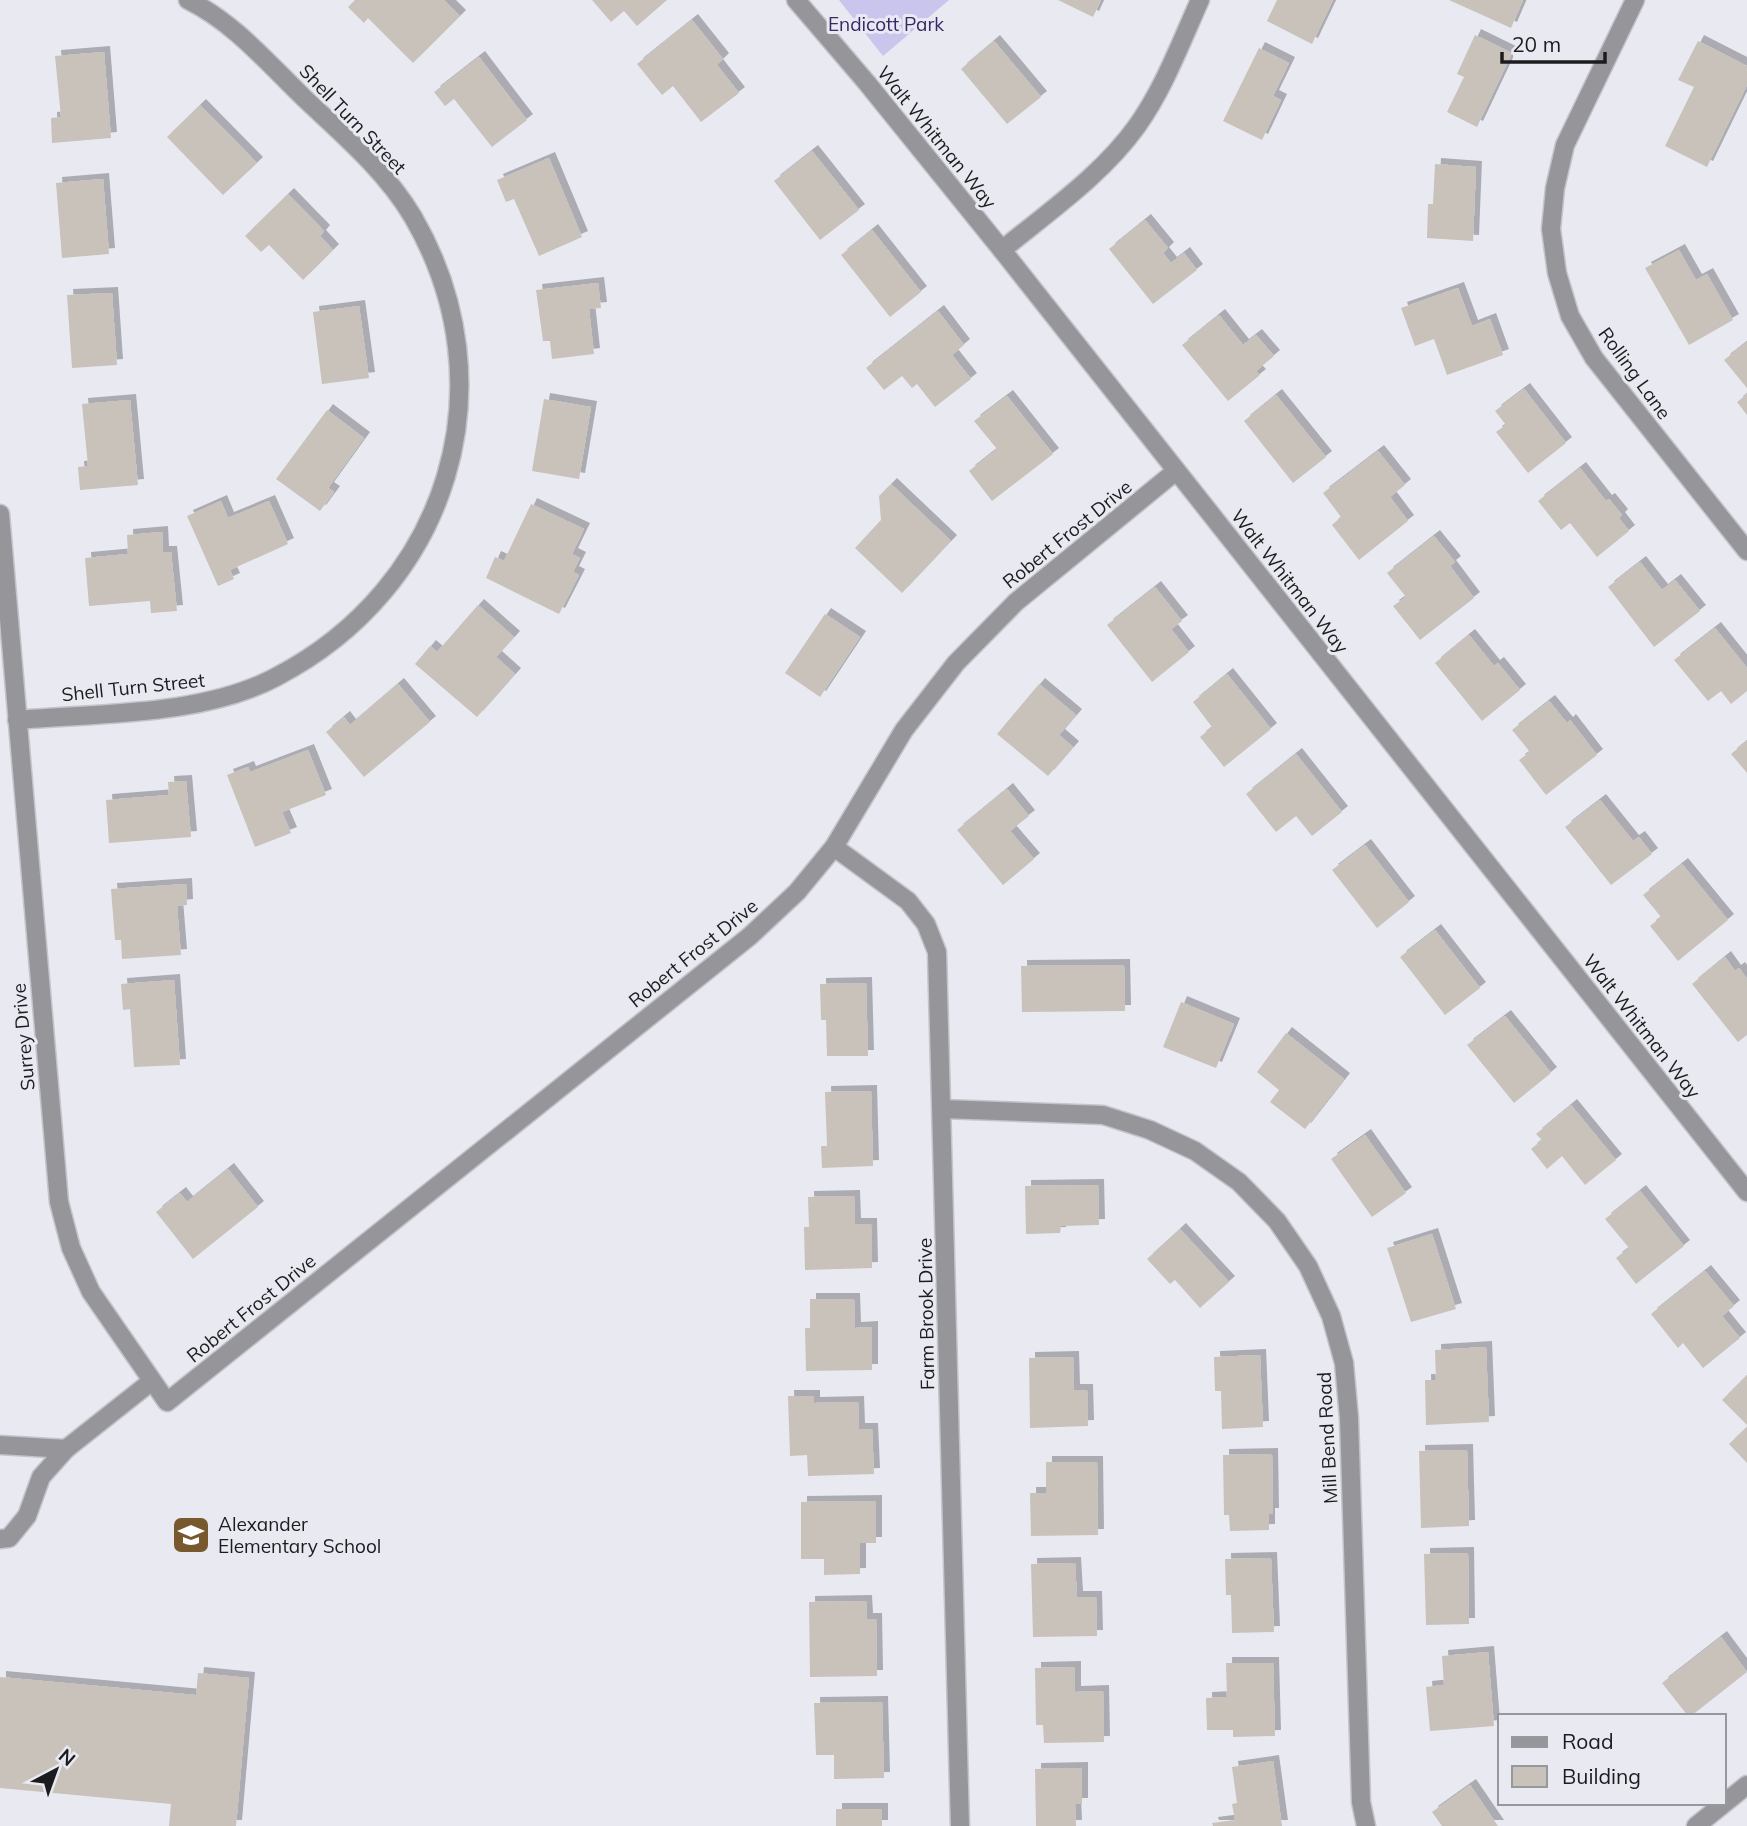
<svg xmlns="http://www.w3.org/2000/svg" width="1747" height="1826" font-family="Mulish,sans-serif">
	<defs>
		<filter id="shadow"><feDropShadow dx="6" dy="-6" stdDeviation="0" flood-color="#0004"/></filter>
	</defs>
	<rect width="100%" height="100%" fill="#e9e9f2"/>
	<polygon fill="#c9c5ec" points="839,0 949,0 883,56"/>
	<g fill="#c8c2ba" filter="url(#shadow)">
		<polygon points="355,0 444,0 460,16 413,63 368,18 364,23 348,7"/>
		<polygon points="592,0 667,0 637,26 624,11 611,22"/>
		<polygon points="1058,0 1101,0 1093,17"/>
		<polygon points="1277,0 1333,0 1312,44 1267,21"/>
		<polygon points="1449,0 1523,0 1511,28"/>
		<polygon points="692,20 723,59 717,65 739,93 701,122 673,86 662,95 637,64"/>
		<polygon points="1475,35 1512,53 1477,127 1447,112 1464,77 1457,74"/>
		<polygon points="994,41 1041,97 1007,124 961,69"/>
		<polygon points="1698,41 1747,66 1747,85 1707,167 1665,146 1694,87 1678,80"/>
		<polygon points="1259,48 1289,63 1273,96 1281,100 1262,140 1223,121"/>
		<polygon points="104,52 111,138 52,143 51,118 61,117 55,56"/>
		<polygon points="479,57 527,120 492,147 454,99 445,106 434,92"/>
		<polygon points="200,105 257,163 223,195 167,137"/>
		<polygon points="812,151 859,210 820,240 774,181"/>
		<polygon points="549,158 582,237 539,256 514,199 506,202 497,180"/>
		<polygon points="1435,164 1476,167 1473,241 1427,238 1428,204 1433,204"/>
		<polygon points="103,179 109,254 62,258 56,183"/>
		<polygon points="288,194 324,231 320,236 333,250 303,280 269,245 261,252 245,236"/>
		<polygon points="1145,220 1168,248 1163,253 1171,263 1184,253 1197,270 1153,304 1109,249"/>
		<polygon points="872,230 921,292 890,317 841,255"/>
		<polygon points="1679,250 1696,280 1707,274 1733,320 1689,345 1645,268"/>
		<polygon points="598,283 601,308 589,309 594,354 552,359 550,341 543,341 536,290"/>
		<polygon points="1458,288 1472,326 1490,319 1503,355 1447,375 1434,339 1415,346 1401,308"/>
		<polygon points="112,293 117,365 72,368 67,295"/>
		<polygon points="359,306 369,378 322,384 313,312"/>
		<polygon points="938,311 964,345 952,355 971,379 935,407 917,384 912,388 902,376 884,390 866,368"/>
		<polygon points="1219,315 1243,345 1256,335 1274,356 1256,371 1260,375 1228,401 1182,345"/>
		<polygon points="1747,342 1747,388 1724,360"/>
		<polygon points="1524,389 1566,443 1528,473 1496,432 1506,425 1495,411"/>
		<polygon points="1747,394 1747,415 1737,402"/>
		<polygon points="1276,395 1326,457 1293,483 1244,421"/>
		<polygon points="1007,396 1053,454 992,501 969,471 997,449 974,421"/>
		<polygon points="544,399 591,407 579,479 532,471"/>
		<polygon points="130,400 138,485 80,490 78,467 88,466 82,404"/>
		<polygon points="327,410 364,438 328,488 334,492 320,511 276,479"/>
		<polygon points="1378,451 1405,485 1390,497 1408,521 1359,560 1332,525 1341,517 1323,493"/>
		<polygon points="1580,468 1606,501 1609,499 1622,515 1619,518 1629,531 1597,557 1570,523 1561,530 1538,501"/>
		<polygon points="891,484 951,541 902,593 855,548 881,520 879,496"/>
		<polygon points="221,501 228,518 269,501 288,544 230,570 234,579 218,586 187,516"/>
		<polygon points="531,504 584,529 572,554 580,558 573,572 579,575 559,614 486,578 495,557 504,561"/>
		<polygon points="162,532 163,552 171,552 177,611 151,613 150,601 89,606 85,558 128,554 127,535"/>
		<polygon points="1434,536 1455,562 1450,566 1474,598 1420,640 1393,606 1406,597 1387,573"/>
		<polygon points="1640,562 1662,590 1675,580 1700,611 1654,647 1608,587"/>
		<polygon points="1155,587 1182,621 1171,629 1189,652 1152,682 1107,625"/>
		<polygon points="478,605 514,637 496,657 515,674 477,717 415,664 430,646 437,652"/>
		<polygon points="825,614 860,637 820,697 785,673"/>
		<polygon points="1715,628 1747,668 1747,691 1731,704 1721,691 1708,701 1674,660"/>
		<polygon points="1469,635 1494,666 1498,663 1520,690 1482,721 1435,663"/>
		<polygon points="1227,674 1271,729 1224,767 1200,737 1212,727 1193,702"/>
		<polygon points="398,684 430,722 364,777 326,732 344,717 350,725"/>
		<polygon points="1039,684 1076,715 1059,735 1073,747 1048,776 997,734"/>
		<polygon points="1549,701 1567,723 1570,720 1597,755 1546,795 1519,760 1530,752 1512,730"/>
		<polygon points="1747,741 1747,773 1731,754"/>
		<polygon points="308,750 326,795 282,812 291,833 255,847 227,775 248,767 250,772"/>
		<polygon points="1296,754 1342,812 1312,836 1296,816 1276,832 1246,794"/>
		<polygon points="186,781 191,837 109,843 106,800 169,795 168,782"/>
		<polygon points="1007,789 1029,816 1010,831 1034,859 1003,885 957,830"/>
		<polygon points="1600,800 1633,841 1639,837 1652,854 1611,885 1565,827"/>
		<polygon points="1365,845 1409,902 1377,928 1332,870"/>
		<polygon points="1682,864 1728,920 1678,961 1650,926 1661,917 1643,895"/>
		<polygon points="186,884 187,905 177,906 181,955 122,959 121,940 115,940 111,889"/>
		<polygon points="1435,930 1480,988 1445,1015 1400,957"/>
		<polygon points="1725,957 1735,971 1739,968 1747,979 1747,1035 1738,1042 1692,984"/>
		<polygon points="1124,965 1125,1011 1022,1012 1021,966"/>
		<polygon points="174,980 180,1065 134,1067 130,1009 123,1010 121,984"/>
		<polygon points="866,983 868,1056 827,1056 826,1020 821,1020 820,984"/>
		<polygon points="1181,1002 1234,1024 1216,1068 1163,1047"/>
		<polygon points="1505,1016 1551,1073 1514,1103 1467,1045"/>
		<polygon points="1286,1033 1344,1079 1305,1129 1270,1102 1279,1090 1257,1072"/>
		<polygon points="871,1091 873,1166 822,1168 821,1146 827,1146 825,1092"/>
		<polygon points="1571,1105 1616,1160 1585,1185 1562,1156 1547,1169 1531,1149 1542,1140 1536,1134"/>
		<polygon points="1365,1135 1406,1193 1372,1217 1331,1159"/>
		<polygon points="228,1169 258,1207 193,1259 156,1212 180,1193 187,1202"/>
		<polygon points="1098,1185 1099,1225 1061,1226 1060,1233 1026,1234 1025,1186"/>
		<polygon points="1640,1191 1684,1246 1636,1284 1616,1258 1629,1248 1605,1219"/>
		<polygon points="854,1196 855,1224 871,1224 872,1268 805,1270 804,1227 809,1227 808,1197"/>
		<polygon points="1180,1229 1229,1282 1200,1308 1175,1280 1170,1284 1147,1259"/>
		<polygon points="1432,1234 1456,1309 1411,1322 1387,1248"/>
		<polygon points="1705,1271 1734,1306 1722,1316 1740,1338 1703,1368 1683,1343 1678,1348 1651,1314"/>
		<polygon points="810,1299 854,1299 855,1328 872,1327 872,1370 806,1371 805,1328 810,1328"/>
		<polygon points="1486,1347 1489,1422 1426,1425 1425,1380 1436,1380 1435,1350"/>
		<polygon points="1260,1355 1263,1427 1222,1429 1221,1391 1215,1391 1214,1357"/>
		<polygon points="1073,1357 1074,1390 1087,1390 1088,1426 1030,1428 1029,1358"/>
		<polygon points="1747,1375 1747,1425 1722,1400"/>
		<polygon points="788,1396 814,1396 814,1403 858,1402 859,1429 872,1429 874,1474 808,1476 807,1455 790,1456"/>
		<polygon points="1747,1427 1747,1463 1729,1444"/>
		<polygon points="1467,1450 1469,1526 1421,1528 1419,1451"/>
		<polygon points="1272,1454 1273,1514 1269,1514 1269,1530 1230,1531 1229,1515 1224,1515 1223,1455"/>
		<polygon points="1046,1462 1097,1462 1098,1535 1031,1536 1030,1493 1046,1493"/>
		<polygon points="876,1501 876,1543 860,1543 860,1574 824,1575 824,1559 801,1559 801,1502"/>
		<polygon points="1468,1553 1469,1624 1426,1625 1424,1554"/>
		<polygon points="1271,1558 1274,1632 1232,1633 1231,1595 1226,1595 1225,1559"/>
		<polygon points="1075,1563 1077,1597 1096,1597 1097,1636 1033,1637 1031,1564"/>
		<polygon points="866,1601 867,1619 876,1619 877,1676 810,1677 809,1602"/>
		<polygon points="1721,1637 1747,1672 1691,1716 1688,1716 1662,1683"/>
		<polygon points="1488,1652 1494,1726 1430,1731 1426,1687 1444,1685 1442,1656"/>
		<polygon points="1226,1663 1273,1663 1275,1736 1233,1737 1233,1730 1207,1730 1206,1698 1227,1697"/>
		<polygon points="1075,1667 1075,1692 1103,1691 1104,1742 1044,1743 1043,1725 1036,1725 1035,1668"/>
		<polygon points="198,1673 249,1678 236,1826 169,1826 171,1804 0,1788 0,1677 196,1695"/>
		<polygon points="882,1702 884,1778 834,1779 834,1755 816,1755 814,1703"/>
		<polygon points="1273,1761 1282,1826 1213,1826 1212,1823 1235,1820 1232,1804 1237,1803 1232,1767"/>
		<polygon points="1082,1768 1082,1804 1075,1804 1076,1826 1036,1826 1035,1769"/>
		<polygon points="1470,1785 1498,1826 1442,1826 1432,1812"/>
		<rect x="836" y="1809" width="46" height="17"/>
	</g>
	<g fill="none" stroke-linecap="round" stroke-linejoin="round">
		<defs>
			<g id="lane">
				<polyline points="0,1445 66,1449 152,1381"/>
				<polyline points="0,1539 9,1538 27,1516 41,1477 66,1449"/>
			</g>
			<g id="street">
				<polyline points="796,0 867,83 1002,250 1747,1192"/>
				<polyline points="1635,0 1565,145 1555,188 1551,229 1557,273 1570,316 1594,358 1747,551"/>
				<path d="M1002 250C1048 212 1102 175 1137 126 1164 88 1181 42 1200 0"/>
				<polyline points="0,514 59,1202 71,1248 91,1292 167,1402 750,936 797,892 834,847 904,730 956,663 1016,602 1176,471"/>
				<path d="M17 720C99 713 203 716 276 677 448 588 511 386 413 217 385 170 342 134 303 97 267 62 233 22 188 0"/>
				<polyline points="834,847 908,901 926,924 937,952 960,1826"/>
				<polyline points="943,1109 1103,1115 1150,1130 1195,1151 1239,1182 1277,1221 1308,1266 1331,1316 1344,1363 1349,1418 1361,1802 1366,1826"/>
				<polyline points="1696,1826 1747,1785"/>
			</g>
		</defs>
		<use href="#lane" stroke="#c4c4cc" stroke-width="21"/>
		<use href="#street" stroke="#c4c4cc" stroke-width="21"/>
		<use href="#lane" stroke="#96969a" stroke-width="18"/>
		<use href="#street" stroke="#96969a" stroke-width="18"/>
	</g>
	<defs>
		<symbol id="school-square" viewBox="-11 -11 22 22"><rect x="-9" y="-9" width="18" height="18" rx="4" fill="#77592d" stroke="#e9e9f2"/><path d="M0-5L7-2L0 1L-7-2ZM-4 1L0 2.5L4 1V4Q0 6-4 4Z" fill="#fff"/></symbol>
	</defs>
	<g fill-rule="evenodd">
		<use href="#school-square" x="169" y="1513" width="44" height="44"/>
	</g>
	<g text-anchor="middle" stroke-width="6" stroke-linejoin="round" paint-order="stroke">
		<g font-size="19" fill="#372968" stroke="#e9e9f2">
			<text x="886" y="31">Endicott Park</text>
		</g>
		<g font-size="19" fill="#1c1c1f" stroke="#e9e9f2">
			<text transform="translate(353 119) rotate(46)" y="7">Shell Turn Street</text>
			<text transform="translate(937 137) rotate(51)" y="7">Walt Whitman Way</text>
			<text transform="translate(1635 373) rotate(54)" y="7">Rolling Lane</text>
			<text transform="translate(1067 534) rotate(-39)" y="7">Robert Frost Drive</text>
			<text transform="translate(1290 581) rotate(52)" y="7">Walt Whitman Way</text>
			<text transform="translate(133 687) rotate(-6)" y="7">Shell Turn Street</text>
			<text transform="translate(693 953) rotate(-39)" y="7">Robert Frost Drive</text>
			<text transform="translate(1642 1026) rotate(52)" y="7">Walt Whitman Way</text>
			<text transform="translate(23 1037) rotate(-95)" y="7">Surrey Drive</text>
			<text transform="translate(251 1308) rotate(-39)" y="7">Robert Frost Drive</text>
			<text transform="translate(926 1314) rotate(-91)" y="7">Farm Brook Drive</text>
			<text transform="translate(1327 1438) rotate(-93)" y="7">Mill Bend Road</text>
		</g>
		<g font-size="19" fill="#1c1c1f" stroke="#e9e9f2" text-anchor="start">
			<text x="218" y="1531">Alexander<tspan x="218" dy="22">Elementary School</tspan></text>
		</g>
	</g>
	<rect x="1498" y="1714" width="228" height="91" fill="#e9e9f2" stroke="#97979e" stroke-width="2"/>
	<rect x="1512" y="1737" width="35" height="10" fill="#96969a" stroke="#97979e" stroke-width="2"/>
	<text x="1562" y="1749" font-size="21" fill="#1c1c1f">Road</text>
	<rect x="1512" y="1766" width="35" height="21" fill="#c8c2ba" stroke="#97979e" stroke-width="2"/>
	<text x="1562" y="1784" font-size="21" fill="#1c1c1f">Building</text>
	<g transform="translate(56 1770) rotate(41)" stroke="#e9e9f2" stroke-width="5" paint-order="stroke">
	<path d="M0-5L12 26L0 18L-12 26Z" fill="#1c1c1f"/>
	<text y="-10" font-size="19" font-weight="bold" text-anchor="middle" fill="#1c1c1f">N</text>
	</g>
	<path d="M1502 52v10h103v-10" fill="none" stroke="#1c1c1f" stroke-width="3.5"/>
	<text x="1512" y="52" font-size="21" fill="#1c1c1f" stroke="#e9e9f2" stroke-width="5" paint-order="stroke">20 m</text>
</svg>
